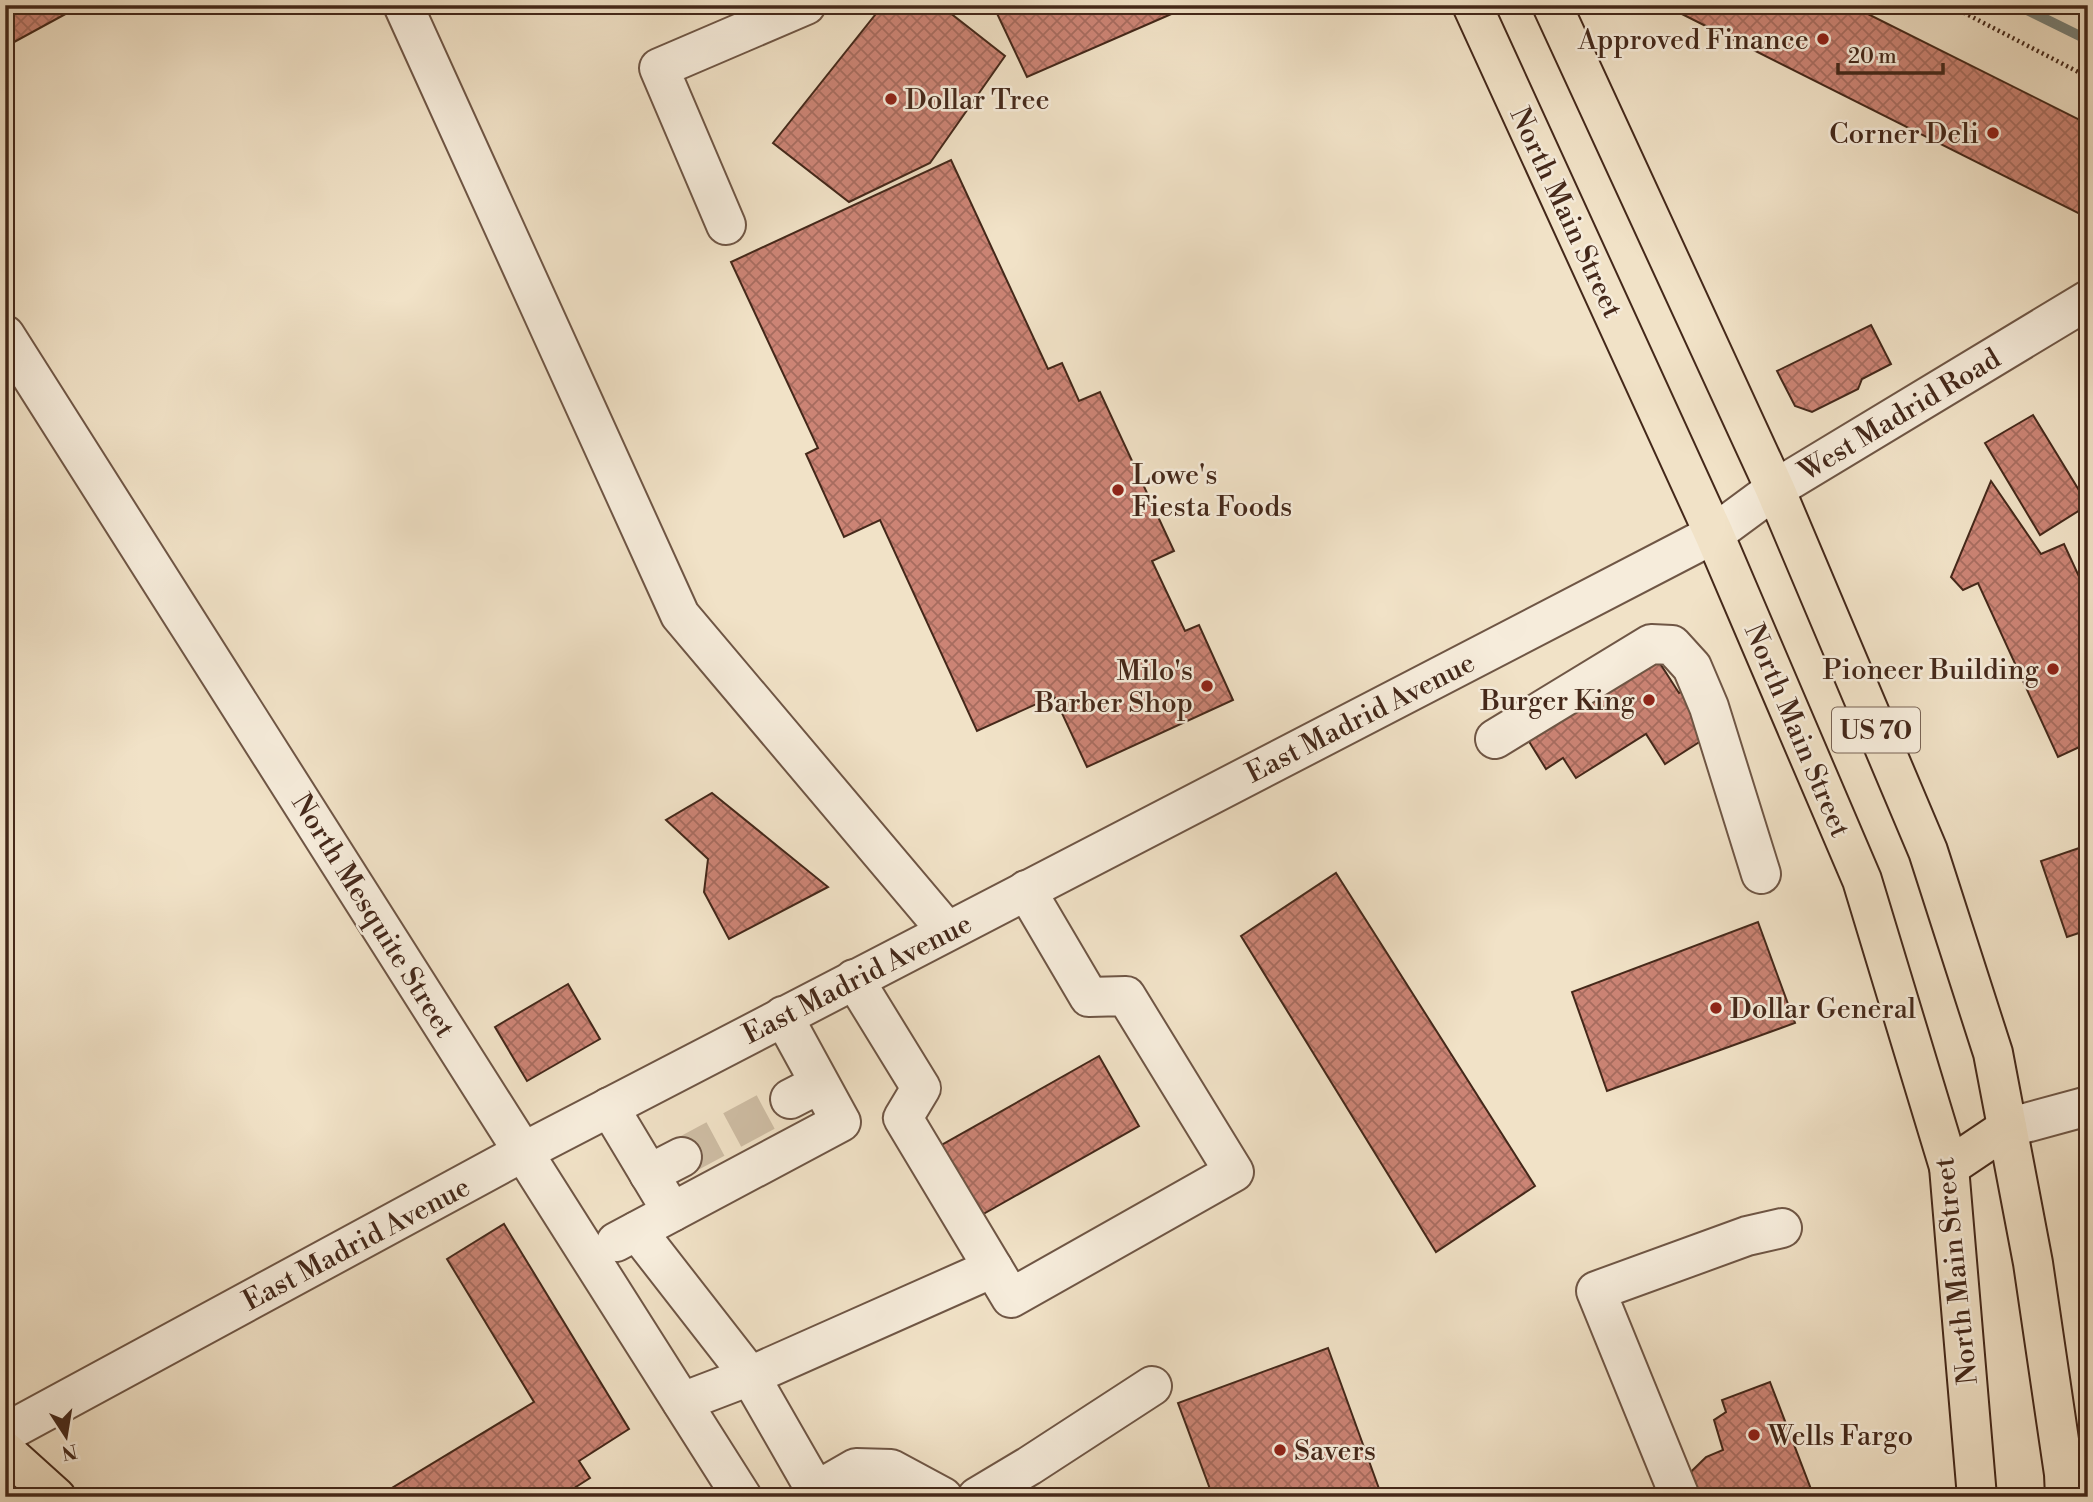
<svg xmlns="http://www.w3.org/2000/svg" width="2093" height="1502" font-family="'Libre Bodoni',serif">
	<defs>
		<pattern id="building-cross-hatch" width="8" height="8" patternUnits="userSpaceOnUse" patternTransform="scale(1.75)"><rect width="8" height="8" fill="#cc8475"/><path d="M0 0l8 8M0 8l8-8" fill="none" stroke="#a76c5f"/></pattern>
	</defs>
	<rect width="100%" height="100%" fill="#f1e2c7"/>
	<filter id="stains"><feTurbulence type="fractalNoise" baseFrequency=".00286" numOctaves="4"/><feColorMatrix values="0 0 0 0 .2 0 0 0 0 .09 0 0 0 0 .02 0 0 0 .5 -.17"/></filter>
	<radialGradient id="worn" r=".72"><stop offset=".6" stop-color="#630" stop-opacity="0"/><stop offset="1" stop-color="#630" stop-opacity=".3"/></radialGradient>
	<g fill="none" stroke-linecap="round" stroke-linejoin="round">
		<polyline stroke="#788179" stroke-width="10" points="2017,5 2088,40"/>
	</g>
	<g fill="url(#building-cross-hatch)" stroke="#44281a" stroke-width="2">
		<polygon points="5,5 82,5 5,47"/>
		<polygon points="883,5 940,5 1005,56 930,163 849,202 773,143"/>
		<polygon points="993,5 1192,5 1027,77"/>
		<polygon points="1664,5 1850,5 2088,124 2088,208 2084,216"/>
		<polygon points="951,160 1048,369 1062,363 1079,401 1100,392 1174,551 1152,561 1185,631 1199,625 1233,700 1087,767 1054,696 977,731 880,520 844,537 806,454 818,448 731,262"/>
		<polygon points="1871,325 1891,364 1862,379 1858,389 1812,412 1795,406 1777,371"/>
		<polygon points="2033,415 2088,505 2040,535 1985,443"/>
		<polygon points="1991,481 2041,554 2064,544 2088,596 2088,743 2058,757 1978,583 1963,590 1951,577"/>
		<polygon points="1654,654 1679,693 1687,689 1715,732 1665,764 1646,734 1576,778 1563,758 1546,769 1525,735"/>
		<polygon points="712,793 828,887 729,939 704,892 708,859 666,820"/>
		<polygon points="2088,845 2088,930 2067,937 2041,861"/>
		<polygon points="1336,873 1535,1186 1436,1252 1241,936"/>
		<polygon points="1758,922 1795,1023 1607,1091 1572,992"/>
		<polygon points="568,984 600,1039 527,1081 495,1027"/>
		<polygon points="1099,1056 1139,1126 971,1221 931,1151"/>
		<polygon points="504,1224 629,1429 579,1461 590,1478 560,1497 377,1497 534,1402 447,1259"/>
		<polygon points="1328,1348 1382,1497 1213,1497 1178,1403"/>
		<polygon points="1770,1382 1814,1497 1665,1497 1706,1457 1723,1450 1714,1420 1726,1412 1722,1400"/>
	</g>
	<g fill="none" stroke-linecap="round" stroke-linejoin="round">
		<polyline stroke="#cebda4" stroke-width="38" stroke-dasharray="38 19" stroke-linecap="butt" points="682,1157 790,1099"/>
		<defs>
			<g id="minor">
				<polyline points="403,5 680,615 947,931"/>
				<polyline points="726,225 659,68 806,5"/>
				<polyline points="5,335 742,1497"/>
				<polyline points="1495,739 1651,644 1672,645 1692,667 1709,707 1761,874"/>
				<polyline points="854,979 921,1088 903,1118 1011,1298 1234,1172 1126,996 1089,997 1026,890"/>
				<polyline points="790,1099 819,1084"/>
				<polyline points="609,1107 672,1212"/>
				<polyline points="2007,1128 2088,1106"/>
				<polyline points="649,1174 682,1157"/>
				<polyline points="637,1231 750,1376 816,1491 856,1468 891,1469 943,1497"/>
				<polyline points="616,1242 841,1122 783,1016"/>
				<polyline points="682,1402 750,1376 993,1268"/>
				<polyline points="5,1433 525,1151 1714,534 1775,489 2088,300"/>
				<polyline points="977,1497 1029,1466 1152,1386"/>
				<polyline points="1680,1497 1596,1291 1747,1236 1782,1228"/>
			</g>
			<g id="major">
				<polyline points="1472,5 1714,534 1862,880 1949,1167 1977,1497"/>
				<polyline points="1552,5 1775,489 1928,851 1993,1053 2033,1263 2064,1474 2065,1497"/>
				<polyline points="1949,1167 2007,1128"/>
				<polyline points="5,1451 56,1497"/>
			</g>
		</defs>
		<use href="#minor" stroke="#6f5645" stroke-width="42"/>
		<use href="#major" stroke="#44281a" stroke-width="42"/>
		<polyline stroke="#44281a" stroke-width="4.5" stroke-dasharray="2 3.5" stroke-linecap="butt" points="1949,5 2088,77"/>
		<use href="#minor" stroke="#f6ecdb" stroke-width="38"/>
		<use href="#major" stroke="#f1e2c7" stroke-width="38"/>
	</g>
	<g fill="#8f2418" stroke="#f6ecdb" stroke-width="2.5">
		<circle cx="1823" cy="39" r="7"/>
		<circle cx="891" cy="99" r="7"/>
		<circle cx="1993" cy="133" r="7"/>
		<circle cx="1118" cy="490" r="7"/>
		<circle cx="2053" cy="669" r="7"/>
		<circle cx="1207" cy="686" r="7"/>
		<circle cx="1649" cy="700" r="7"/>
		<circle cx="1716" cy="1008" r="7"/>
		<circle cx="1754" cy="1435" r="7"/>
		<circle cx="1280" cy="1450" r="7"/>
	</g>
	<g text-anchor="middle" stroke-width="5" stroke-linejoin="round" paint-order="stroke">
		<rect fill="#f6ecdb" stroke="#796354" stroke-width="2" x="1832" y="707.5" width="88" height="45" rx="5"/>
		<g font-size="26" font-weight="bold" fill="#44281a">
			<text x="1876" y="739">US 70</text>
		</g>
		<g font-size="28" fill="#44281a" stroke="#f6ecdb" text-anchor="end">
			<text x="1809" y="49">Approved Finance</text>
			<text x="905" y="109" text-anchor="start">Dollar Tree</text>
			<text x="1979" y="143">Corner Deli</text>
			<text x="1132" y="484" text-anchor="start">Lowe's<tspan x="1132" dy="32">Fiesta Foods</tspan></text>
			<text x="2039" y="679">Pioneer Building</text>
			<text x="1193" y="680">Milo's<tspan x="1193" dy="32">Barber Shop</tspan></text>
			<text x="1635" y="710">Burger King</text>
			<text x="1730" y="1018" text-anchor="start">Dollar General</text>
			<text x="1768" y="1445" text-anchor="start">Wells Fargo</text>
			<text x="1294" y="1460" text-anchor="start">Savers</text>
		</g>
		<g font-size="28" fill="#44281a" stroke="#f6ecdb">
			<text transform="translate(1567 212) rotate(65)" y="10">North Main Street</text>
			<text transform="translate(1899 414) rotate(-31)" y="10">West Madrid Road</text>
			<text transform="translate(1360 717) rotate(-27)" y="10">East Madrid Avenue</text>
			<text transform="translate(1798 730) rotate(67)" y="10">North Main Street</text>
			<text transform="translate(374 915) rotate(58)" y="10">North Mesquite Street</text>
			<text transform="translate(857 978) rotate(-27)" y="10">East Madrid Avenue</text>
			<text transform="translate(356 1243) rotate(-28)" y="10">East Madrid Avenue</text>
			<text transform="translate(1955 1271) rotate(-96)" y="10">North Main Street</text>
		</g>
	</g>
	<rect width="2093" height="1502" fill="none" stroke="#f1e2c7" stroke-width="28"/>
	<rect x="7" y="7" width="2079" height="1488" fill="none" stroke="#44281a" stroke-width="3.5"/>
	<rect x="14" y="14" width="2065" height="1474" fill="none" stroke="#44281a" stroke-width="2"/>
	<g transform="translate(66 1436) rotate(168)" stroke="#f6ecdb" stroke-width="5" paint-order="stroke">
	<path d="M0-5L12 26L0 18L-12 26Z" fill="#44281a"/>
	<text y="-10" font-size="19" font-weight="bold" text-anchor="middle" fill="#44281a">N</text>
	</g>
	<path d="M1838 63v10h105v-10" fill="none" stroke="#44281a" stroke-width="3.5"/>
	<text x="1848" y="63" font-size="21" fill="#44281a" stroke="#f6ecdb" stroke-width="5" paint-order="stroke">20 m</text>
	<rect width="100%" height="100%" filter="url(#stains)"/>
	<rect width="100%" height="100%" fill="url(#worn)"/>
</svg>
